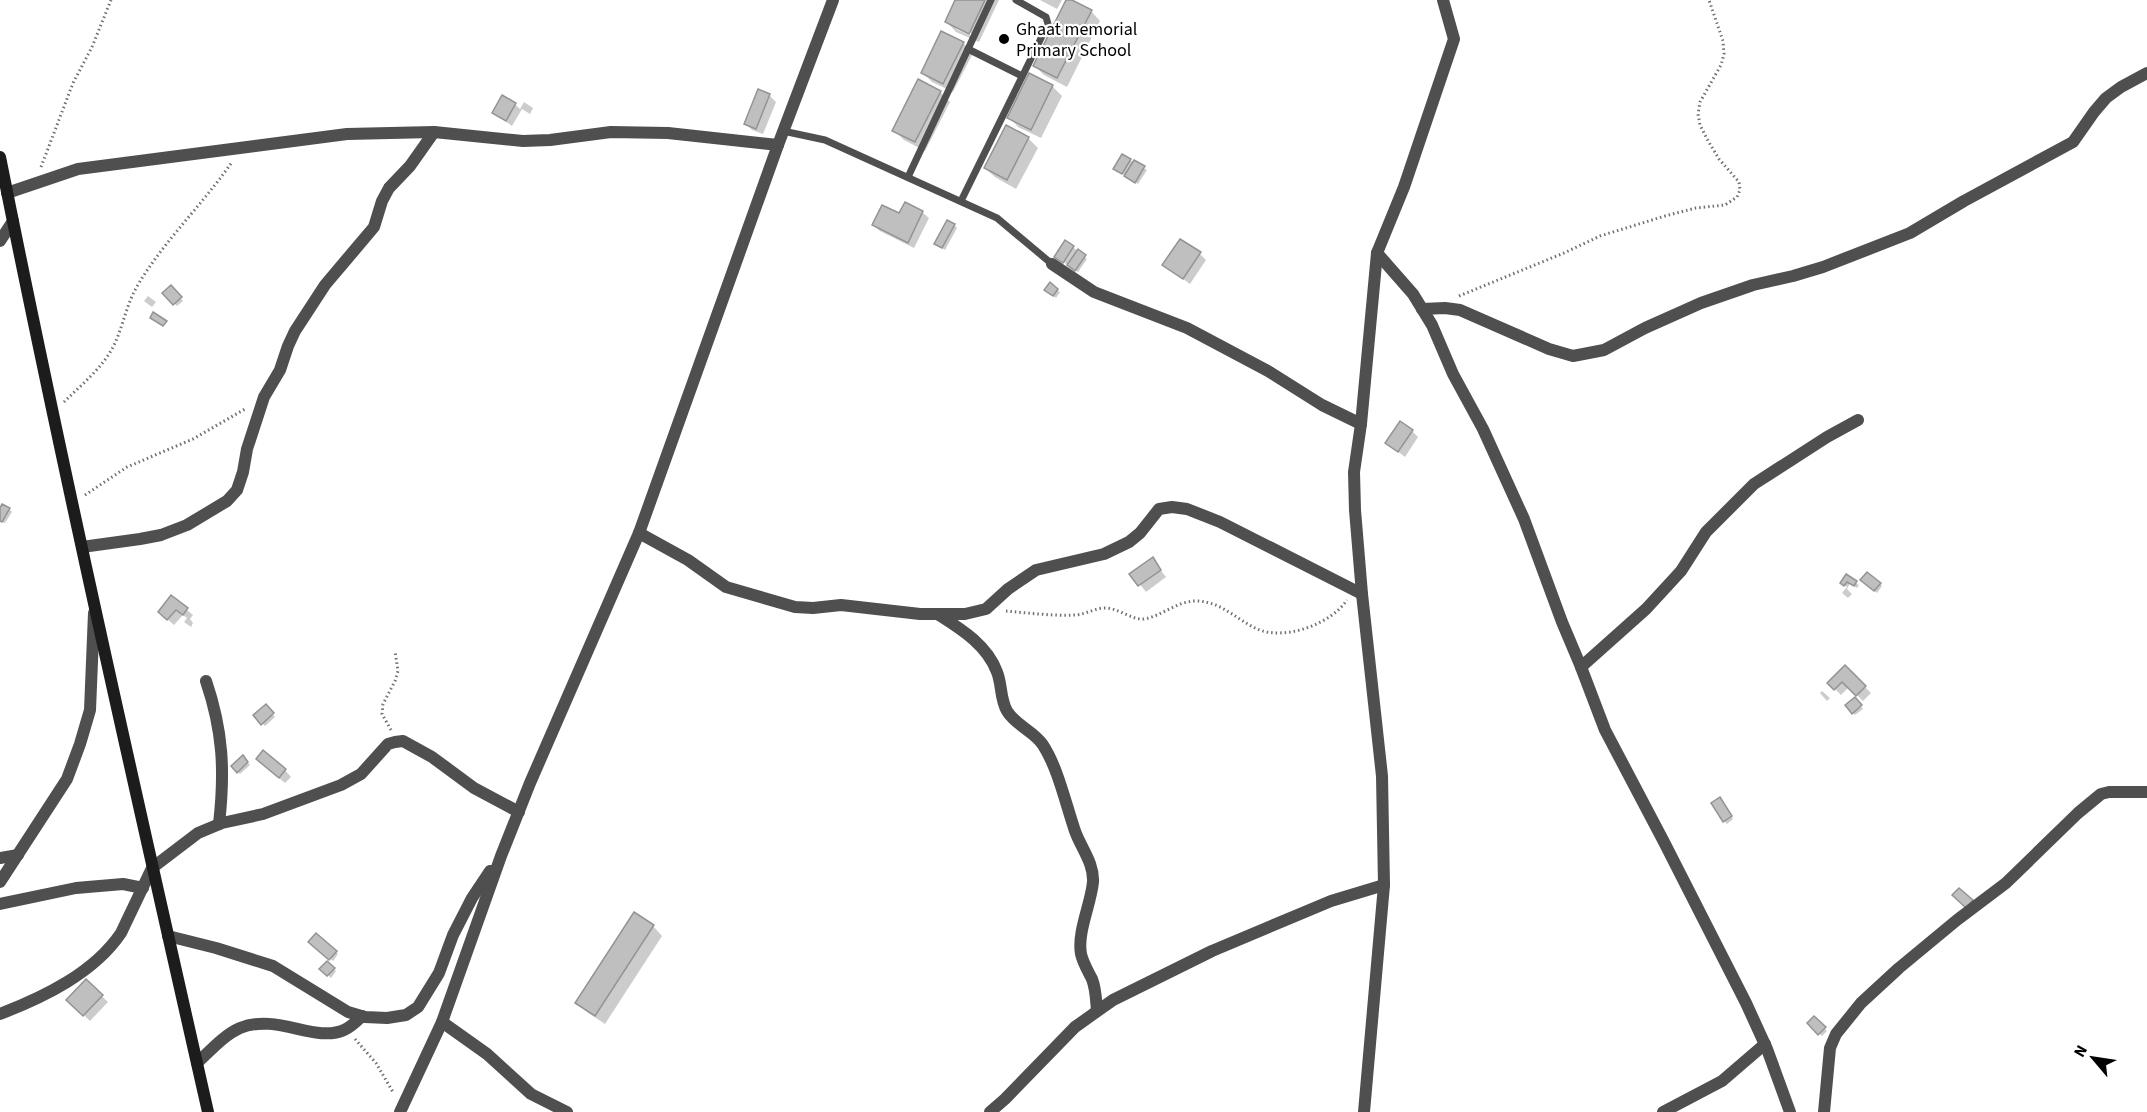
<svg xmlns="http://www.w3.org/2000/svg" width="2147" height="1112" font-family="'Source Sans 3',sans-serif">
	<rect width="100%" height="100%" fill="#fff"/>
	<g fill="#0003" fill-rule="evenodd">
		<path d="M957 0H999L979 42 956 32 947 22ZM956 26 977 36 975 38 956 29Z"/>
		<polygon points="1040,0 1062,0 1057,9"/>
		<polygon points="1067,0 1091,11 1100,21 1067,87 1044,75 1034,65"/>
		<polygon points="963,43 973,53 953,92 932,82 922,72"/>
		<polygon points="1052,86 1062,96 1041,138 1018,127 1009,117"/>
		<polygon points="940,92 950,102 925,151 904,140 894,130"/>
		<polygon points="769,95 776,102 763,134 752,130 746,124"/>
		<polygon points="524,102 533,108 530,114 522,109 512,126 494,113 515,104 520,109"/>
		<polygon points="1028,138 1038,148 1016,189 995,177 985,168"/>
		<polygon points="1130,160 1147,170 1138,184 1118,171"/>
		<polygon points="922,212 929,218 914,248 880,231 873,225 900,215"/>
		<polygon points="954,225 957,228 945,250 939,246"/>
		<polygon points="1073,247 1087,259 1078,272 1059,259"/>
		<polygon points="1200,254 1206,260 1190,284 1164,265"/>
		<polygon points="171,287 183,301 177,306 164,293"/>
		<polygon points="1057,290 1060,292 1056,298 1049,293"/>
		<polygon points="148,296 156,302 152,307 144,301"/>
		<polygon points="1412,431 1418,437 1405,457 1387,443"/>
		<polygon points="9,509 12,512 5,523 0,521 0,511"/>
		<polygon points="1152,559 1166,577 1146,592 1132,574"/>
		<polygon points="1847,577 1859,585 1857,588 1850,583 1847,589 1852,594 1848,598 1842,593 1847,587 1842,583"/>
		<polygon points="1864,583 1880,584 1882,586 1877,593"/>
		<polygon points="171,597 193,615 190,619 193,623 191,627 184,622 187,618 183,615 174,625 166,618"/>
		<polygon points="1845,667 1871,693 1863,701 1849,687 1841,695 1829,683"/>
		<polygon points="1822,691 1830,698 1827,701 1820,693"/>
		<polygon points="1855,699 1863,709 1855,715 1847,706"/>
		<polygon points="266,706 275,717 265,726 255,715"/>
		<polygon points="243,757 250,765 240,774 233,766"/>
		<polygon points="264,765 285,770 291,777 285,783"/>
		<polygon points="1722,802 1733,819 1727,824 1724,821"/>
		<polygon points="653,926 662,936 605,1024 587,1012 577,1003"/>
		<polygon points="310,942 336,952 338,954 333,961"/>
		<polygon points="327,963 336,971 331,978 321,969"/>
		<polygon points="86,981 108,1002 90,1021 68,1000"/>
		<polygon points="1814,1018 1827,1031 1822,1036 1809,1023"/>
	</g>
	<g fill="#bfbfbf" stroke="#939393" stroke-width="1.5">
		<polygon points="955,0 985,0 969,34 945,22"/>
		<polygon points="1066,0 1072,0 1092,10 1057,78 1033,66"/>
		<polygon points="941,31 964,42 943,84 921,73"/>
		<polygon points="1029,73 1053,85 1031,130 1007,118"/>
		<polygon points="918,79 941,91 915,142 892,131"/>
		<polygon points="758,89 770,94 756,129 744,124"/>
		<polygon points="502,95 516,103 506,121 492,113"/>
		<polygon points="1006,125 1029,137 1007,180 984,168"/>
		<polygon points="1122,154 1131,159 1122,174 1113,169"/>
		<polygon points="1134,160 1145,166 1135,183 1124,176"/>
		<polygon points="905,202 923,211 908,243 872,225 882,205 899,213"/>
		<polygon points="947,220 955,224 942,248 934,244"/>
		<polygon points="1180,239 1201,252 1183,279 1162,265"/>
		<polygon points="1065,240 1074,246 1063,263 1054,257"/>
		<polygon points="1078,249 1086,255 1075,271 1067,265"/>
		<polygon points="1050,282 1058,289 1053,296 1044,290"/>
		<polygon points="171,285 182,297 173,305 162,293"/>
		<polygon points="153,312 167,321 163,326 150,318"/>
		<polygon points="1400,421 1413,430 1398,452 1385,443"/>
		<polygon points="2,504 10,508 2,522 0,521 0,508"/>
		<polygon points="1153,557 1161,570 1138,586 1129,574"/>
		<polygon points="1867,572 1881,583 1874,591 1860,580"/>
		<polygon points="1846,574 1857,581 1854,586 1847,582 1844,586 1840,583"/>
		<polygon points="171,595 188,608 183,615 176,610 167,620 158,612"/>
		<polygon points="1845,665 1866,686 1856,696 1842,682 1834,690 1827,683"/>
		<polygon points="1855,697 1862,705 1852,714 1845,705"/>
		<polygon points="266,704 274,713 261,725 253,715"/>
		<polygon points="263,750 286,769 279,778 256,759"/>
		<polygon points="243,755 248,762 237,773 231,766"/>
		<polygon points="1720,797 1732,816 1723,822 1711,803"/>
		<polygon points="1959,888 1973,900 1966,908 1952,895"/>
		<polygon points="634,912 654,925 595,1016 575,1003"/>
		<polygon points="316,933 337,951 329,960 308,942"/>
		<polygon points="327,961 335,968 327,976 319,969"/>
		<polygon points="86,979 103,995 83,1016 66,1000"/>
		<polygon points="1814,1016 1826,1027 1818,1035 1807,1023"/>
	</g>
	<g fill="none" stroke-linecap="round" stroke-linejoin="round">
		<g stroke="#717171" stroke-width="3" stroke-dasharray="1.5 3" stroke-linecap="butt">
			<polyline points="41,167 73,83 92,47 111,0"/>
			<polyline points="1459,296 1564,253 1600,236 1665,216 1696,208 1725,205 1737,197 1740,190 1739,182 1719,159 1707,139 1700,125 1698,114 1700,102 1721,65 1724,54 1723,41 1709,0"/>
			<path d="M64 402C82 384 104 367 115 343 124 323 127 302 139 283 165 240 203 204 232 162"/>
			<polyline points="85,495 127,467 193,439 245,409"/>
			<path d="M1006 611C1028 613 1052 616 1074 615 1085 615 1094 608 1105 608 1119 608 1131 620 1144 619 1162 616 1177 601 1196 601 1220 601 1236 619 1257 629 1285 641 1331 624 1347 600"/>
			<polyline points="391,730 382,714 383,704 395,681 398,671 395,651"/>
			<polyline points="355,1039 376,1063 393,1092"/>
		</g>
		<g stroke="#4f4f4f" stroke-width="7">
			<polyline points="968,49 1022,76"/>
			<polyline points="783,131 825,140 997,218 1052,264"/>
			<polyline points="908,177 991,0"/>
			<polyline points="961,201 1048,24 1046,17 1016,0"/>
		</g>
		<g stroke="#4f4f4f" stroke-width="12">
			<polyline points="7,193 78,169 347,134 434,132 523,141 550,140 611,132 668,133 778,145"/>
			<polyline points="0,241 13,221"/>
			<polyline points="1377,253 1413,294 1432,325 1453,374 1483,429 1524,519 1562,622 1581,667 1605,730 1664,842 1746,1003 1767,1049 1790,1112"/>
			<polyline points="1052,264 1094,292 1187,328 1268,371 1322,405 1361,424"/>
			<polyline points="1422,309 1445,308 1460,310 1549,349 1573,356 1604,350 1645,328 1701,303 1753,285 1793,276 1823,267 1910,233 1964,201 2073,142 2094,112 2106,98 2121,87 2147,73"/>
			<polyline points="639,533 688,560 726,587 795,607 813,608 841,605 920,614 965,614 986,609 1008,589 1036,570 1104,554 1129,542 1140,533 1159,509 1172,507 1187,509 1220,522 1362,594"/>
			<polyline points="82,547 140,539 161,535 187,525 227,501 237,490 243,472 247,449 264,397 280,370 288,346 295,331 325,285 374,227 382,201 389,188 410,166 434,132"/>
			<path d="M939 615C961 629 987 645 997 672 1002 684 1000 699 1007 711 1016 726 1034 731 1043 745 1058 768 1066 805 1075 831 1081 848 1094 863 1093 882 1091 904 1077 932 1081 954 1083 963 1088 971 1092 979 1096 989 1096 1000 1097 1011"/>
			<polyline points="1581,667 1646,609 1681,571 1706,532 1754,484 1827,437 1858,420"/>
			<path d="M206 681C223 731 225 771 219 824"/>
			<polyline points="0,858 18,855"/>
			<polyline points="0,882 67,779 80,744 90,710 94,613"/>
			<polyline points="0,904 76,888 123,884 143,888"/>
			<polyline points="168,936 216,948 273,966 348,1012 365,1017 387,1018 406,1015 418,1007 439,973 453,935 472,898 490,871"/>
			<path d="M0 1014C44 997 94 973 121 933L152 868 198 833 222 823 263 814 341 785 361 774 388 744 395 742 403 741 432 757 474 788 519 812"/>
			<polyline points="442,1022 487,1054 531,1094 567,1112"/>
			<path d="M197 1063C210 1051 224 1035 240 1028 277 1013 315 1043 344 1030 351 1027 357 1021 362 1016"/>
			<polyline points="400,1112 442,1022 501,856 530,783 639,533 778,145 833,0"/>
			<polyline points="990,1112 1005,1099 1075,1027 1113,1000 1212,951 1300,914 1331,901 1384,885"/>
			<polyline points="1364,1112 1384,885 1382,776 1362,594 1355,510 1354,472 1361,424 1377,253 1404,187 1454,39 1443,0"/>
			<polyline points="1663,1112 1722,1081 1765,1044"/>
			<polyline points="1824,1112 1830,1048 1836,1034 1861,1003 1899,968 1957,920 2006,883 2078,813 2101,794 2109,792 2147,792"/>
		</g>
		<path stroke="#1c1c1c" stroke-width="12" d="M0 157C64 477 136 794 208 1112"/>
	</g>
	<circle fill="#000" stroke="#fff" stroke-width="2" cx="1004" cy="39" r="6"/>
	<g text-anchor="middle" stroke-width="4.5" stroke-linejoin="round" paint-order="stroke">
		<g font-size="18" fill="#000" stroke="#fff" text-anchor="start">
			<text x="1016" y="35">Ghaat memorial<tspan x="1016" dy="21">Primary School</tspan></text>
		</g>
	</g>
	<g transform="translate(2093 1058) rotate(299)" stroke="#ffffff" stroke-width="4.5" paint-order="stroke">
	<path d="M0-4.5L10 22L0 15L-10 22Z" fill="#000000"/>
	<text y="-9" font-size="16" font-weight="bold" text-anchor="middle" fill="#000000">N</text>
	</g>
</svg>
